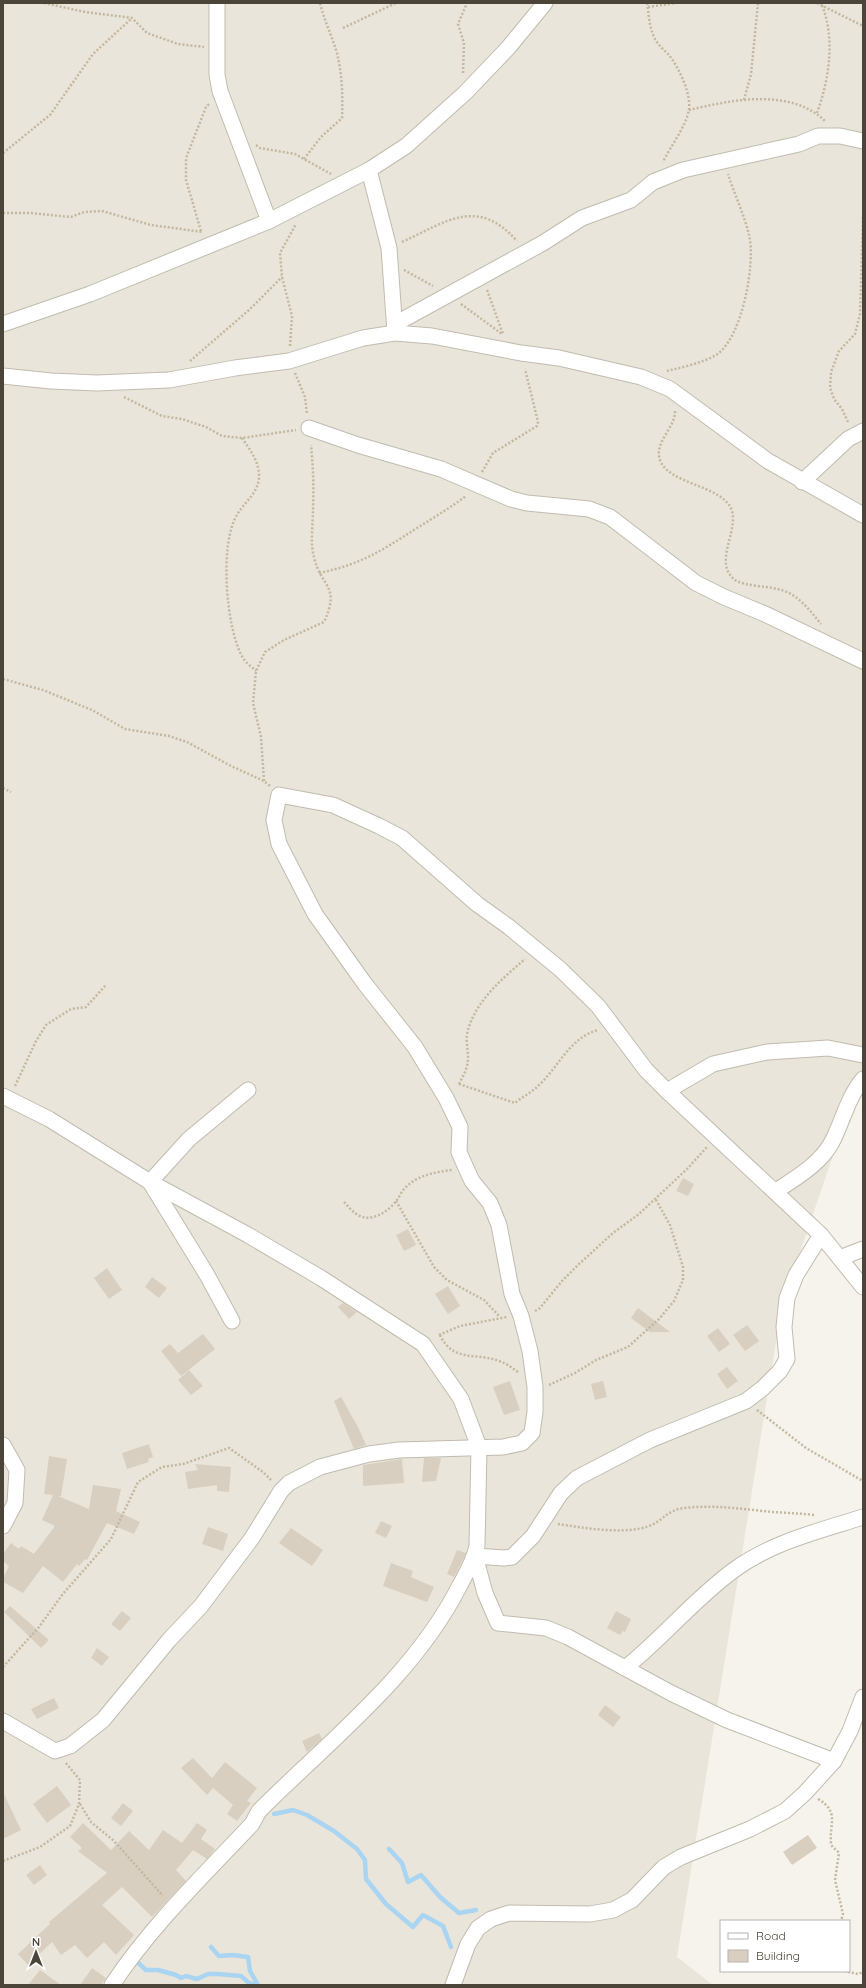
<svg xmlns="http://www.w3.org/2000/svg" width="866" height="1988" font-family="Quicksand,sans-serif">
	<rect width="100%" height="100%" fill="#f6f3ec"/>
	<polygon fill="#eae5da" points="3,3 863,3 863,1068 782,1305 677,1957 713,1985 3,1985"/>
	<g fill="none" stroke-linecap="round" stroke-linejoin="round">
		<g stroke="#a9d4f2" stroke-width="4.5">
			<polyline points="274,1814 293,1810 307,1815 334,1831 357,1849 365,1860 366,1879 386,1904 413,1927 423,1915 443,1926 451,1947"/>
			<polyline points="389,1849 402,1863 408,1882 421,1875 440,1897 459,1913 476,1910"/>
			<polyline points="211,1947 219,1956 233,1955 248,1957 250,1971 258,1985"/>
			<polyline points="133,1958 146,1970 158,1970 176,1975 181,1978 186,1976 197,1979 208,1974 218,1974 241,1976 249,1983 255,1985"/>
		</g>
	</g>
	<g fill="#d8cfc1">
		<polygon points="683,1178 694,1184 688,1196 676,1191"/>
		<polygon points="408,1229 416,1245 404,1251 396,1235"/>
		<polygon points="107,1268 122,1290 109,1299 94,1278"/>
		<polygon points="152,1277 167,1288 159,1298 145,1287"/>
		<polygon points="448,1286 460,1306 448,1314 435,1294"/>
		<polygon points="343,1303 357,1312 349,1319 338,1307"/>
		<polygon points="638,1308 670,1332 650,1332 631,1318"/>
		<polygon points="747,1325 759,1341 745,1351 733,1335"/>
		<polygon points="718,1328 730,1344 719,1352 707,1336"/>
		<polygon points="203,1334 215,1349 181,1376 161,1351 170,1344 178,1353"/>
		<polygon points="727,1367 738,1381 727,1389 717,1374"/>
		<polygon points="189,1370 203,1386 191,1395 178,1380"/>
		<polygon points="510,1381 520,1410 504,1415 493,1387"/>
		<polygon points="603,1381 607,1397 595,1400 591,1384"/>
		<polygon points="341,1397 358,1427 366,1445 354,1449 334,1401"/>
		<polygon points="149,1444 153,1457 148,1459 149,1462 127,1469 122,1453"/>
		<polygon points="49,1456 67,1459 61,1496 58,1496 89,1509 93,1485 121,1489 116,1511 140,1522 134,1534 107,1523 87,1560 85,1559 79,1566 77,1564 63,1582 43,1566 23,1593 3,1582 3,1578 9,1566 3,1561 3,1554 11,1543 19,1549 21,1546 34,1554 55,1526 42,1520 53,1495 44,1494"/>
		<polygon points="424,1458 441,1458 436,1481 422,1482"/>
		<polygon points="402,1459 404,1483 363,1486 363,1465"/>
		<polygon points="195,1464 231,1467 229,1492 217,1491 217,1485 188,1489 185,1472 198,1470"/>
		<polygon points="381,1521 392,1526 386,1538 375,1533"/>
		<polygon points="208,1527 228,1534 223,1551 202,1544"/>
		<polygon points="291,1528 323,1550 312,1566 279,1543"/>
		<polygon points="457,1550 466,1553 454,1577 447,1574"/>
		<polygon points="391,1563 413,1571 411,1577 434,1587 427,1602 383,1586"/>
		<polygon points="10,1606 49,1640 41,1648 4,1612"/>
		<polygon points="122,1611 131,1618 120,1631 111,1624"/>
		<polygon points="616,1611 631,1619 625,1632 623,1631 620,1635 607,1628"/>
		<polygon points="97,1648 109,1657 102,1666 91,1658"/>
		<polygon points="54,1698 59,1708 37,1719 31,1709"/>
		<polygon points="605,1705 621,1717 613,1727 598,1715"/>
		<polygon points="319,1733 322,1739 307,1752 302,1741"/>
		<polygon points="193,1758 212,1778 225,1762 257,1788 247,1801 251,1803 237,1821 227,1814 233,1805 213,1788 207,1795 181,1768"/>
		<polygon points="57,1786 71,1805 47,1823 33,1804"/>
		<polygon points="3,1792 21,1830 3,1839"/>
		<polygon points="123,1803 133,1811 121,1826 111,1818"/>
		<polygon points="83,1823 111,1850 129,1831 149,1850 163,1830 182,1843 197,1823 207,1830 201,1839 215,1849 207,1859 193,1850 176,1870 186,1881 152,1917 122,1887 102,1905 134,1935 116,1955 104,1942 87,1958 75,1945 61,1955 52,1942 28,1965 18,1954 50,1924 49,1922 107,1873 78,1851 82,1848 70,1837"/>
		<polygon points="808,1835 817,1848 792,1865 783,1852"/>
		<polygon points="40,1865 47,1875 34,1885 26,1875"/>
		<polygon points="92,1968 106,1978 101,1985 80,1985"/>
		<polygon points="40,1970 61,1985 28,1985"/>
	</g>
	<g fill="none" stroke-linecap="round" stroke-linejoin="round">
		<defs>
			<g id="minor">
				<polyline points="217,3 217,75 220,91 269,221"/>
				<polyline points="369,170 389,248 395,332"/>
				<polyline points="3,324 90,294 269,221 369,170 406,146 465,93 508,48 545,3"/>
				<polyline points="395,324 543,243 582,218 631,200 653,182 683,170 799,144 818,136 840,136 863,141"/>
				<polyline points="3,376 51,381 97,383 169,380 235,368 289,361 363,338 395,333 432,336 521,353 559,358 641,377 670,389 768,461 863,515"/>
				<polyline points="309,428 358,445 441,469 511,499 527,503 589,509 610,517 696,583 724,597 765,614 863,661"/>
				<polyline points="802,482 848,439 863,431"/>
				<polyline points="667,1091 713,1064 767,1052 828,1048 863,1055"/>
				<path d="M3 1096 49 1119 150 1182 248 1235 321 1278 423 1344 461 1399 479 1447 477 1546C474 1560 467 1572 460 1585 414 1676 330 1740 259 1811L252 1824C203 1876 151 1926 112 1985"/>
				<path d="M776 1191C796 1178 822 1163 833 1140 843 1120 848 1097 863 1079"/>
				<polyline points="821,1235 796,1275 787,1298 784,1327 787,1359 780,1371 763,1388 746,1401 650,1440 577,1478 561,1493 533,1536 512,1557 504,1558 475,1556 485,1593 498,1623 546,1628 568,1637 671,1693 727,1720 834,1761"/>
				<polyline points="840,1258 863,1249"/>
				<polyline points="232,1321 207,1275 150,1182 189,1139 248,1090"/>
				<polyline points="3,1445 17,1470 15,1503 3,1526"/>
				<path d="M625 1668C663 1638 694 1599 734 1570 772 1542 819 1531 863 1517"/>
				<polyline points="3,1721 55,1751 70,1746 103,1720 169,1640 201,1606 252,1538 281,1491 289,1483 320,1467 369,1454 399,1450 503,1447 522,1443 532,1433 535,1412 535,1387 530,1351 521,1316 512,1294 499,1225 490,1203 472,1181 466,1168 459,1152 460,1127 446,1098 415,1047 365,984 315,914 279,844 274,820 279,795 333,805 379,826 402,838 477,904 509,927 560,969 598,1006 646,1070 667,1091 821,1235 863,1287"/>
				<polyline points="453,1985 468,1944 478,1928 491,1919 509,1913 590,1914 613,1910 632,1900 664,1867 681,1857 750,1829 785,1811 805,1793 834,1761 850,1731 863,1697"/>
			</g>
		</defs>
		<use href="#minor" stroke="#c2bbae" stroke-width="17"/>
		<g stroke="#c4b79f" stroke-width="2.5" stroke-dasharray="2 2" stroke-linecap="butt">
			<polyline points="44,3 85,12 132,18 147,33 178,44 204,47"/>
			<path d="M647 3C649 15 649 27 655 39 658 45 664 50 669 55 679 68 691 93 689 109 687 125 670 147 663 162"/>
			<polyline points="817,3 863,26"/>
			<polyline points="648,7 676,3"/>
			<polyline points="343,28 396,3"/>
			<polyline points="463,73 464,43 458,24 467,3"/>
			<polyline points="744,100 751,74 758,3"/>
			<path d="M689 110C731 100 791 87 826 122"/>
			<path d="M817 113C829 80 836 37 821 3"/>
			<polyline points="256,145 260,148 295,154 331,174"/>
			<polyline points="3,153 50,115 93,54 132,18"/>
			<path d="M304 159 321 137 342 118C343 96 342 74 337 53 332 36 324 20 320 3"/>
			<polyline points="3,213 30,213 71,217 84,212 102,211 151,225 203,232"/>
			<polyline points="201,231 186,180 186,158 206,107 210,103"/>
			<path d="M402 242C446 222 477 196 517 241"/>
			<polyline points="404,270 433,286"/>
			<polyline points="487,290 503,334"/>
			<polyline points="461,304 502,334"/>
			<polyline points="290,346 292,316 282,277 280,253 296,224"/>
			<polyline points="190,361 249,310 282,277"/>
			<path d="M667 371C683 367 702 363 716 355 742 339 756 263 749 235 745 217 734 193 728 174"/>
			<polyline points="295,373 305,397 307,414"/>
			<polyline points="124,397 162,416 182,419 206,427 222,436 242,438 296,430"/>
			<path d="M675 411C675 428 657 439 659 456 663 485 724 484 732 511 738 533 713 563 735 580 744 586 766 586 777 589 796 592 809 609 821 624"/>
			<polyline points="848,422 842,409 834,399 830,388 831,372 839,351 855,334 860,314 863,216"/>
			<path d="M242 438C250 450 259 461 259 476 259 493 244 502 237 515 219 543 226 630 243 658 246 663 252 667 256 671"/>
			<polyline points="482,472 493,453 537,426 538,422 525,369"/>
			<path d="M319 573C362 564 381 551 417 528 433 518 450 508 466 496"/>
			<polyline points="3,679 43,690 92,710 125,729 169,736 187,742 231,766 264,781 270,786"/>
			<path d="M264 781 261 737 253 703 256 671 265 652 284 640 324 622C341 585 321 588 314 557 310 543 313 524 313 509 314 487 313 466 311 445"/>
			<polyline points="3,788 11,792"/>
			<path d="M459 1084 515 1103C522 1097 531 1093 538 1086 559 1067 569 1038 598 1030"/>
			<path d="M459 1084C463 1076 468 1068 468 1058 468 1050 466 1042 467 1034 474 1002 502 979 525 959"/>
			<polyline points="15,1086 36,1041 46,1025 71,1009 86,1007 106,985"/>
			<polyline points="396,1201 434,1267 447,1280 484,1300 500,1317"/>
			<path d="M344 1202C348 1206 354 1214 360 1216 373 1222 389 1211 397 1200 400 1196 402 1190 406 1187 418 1175 436 1172 452 1170"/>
			<polyline points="535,1311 540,1308 562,1281 578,1265 613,1233 639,1214 687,1169 707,1147"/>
			<polyline points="439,1335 460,1326 507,1317"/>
			<path d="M440 1335C453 1363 476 1352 499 1361 506 1363 512 1368 518 1372"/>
			<polyline points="549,1385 575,1373 596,1360 628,1347 659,1319 674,1301 683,1280 683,1267 670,1225 655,1198"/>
			<polyline points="757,1410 806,1448 863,1481"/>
			<path d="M558 1524C584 1528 625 1535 649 1526 663 1521 667 1510 684 1508 710 1505 736 1508 763 1511 780 1513 797 1513 815 1515"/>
			<polyline points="3,1667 39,1627 62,1595 111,1539 138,1482 162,1467 183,1464 229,1448 263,1472 271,1480"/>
			<path d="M818 1799C840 1812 829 1824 831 1843 831 1847 836 1849 839 1853L835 1880 843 1914 841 1921"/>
			<polyline points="80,1804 91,1822 114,1841 163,1896"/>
			<polyline points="3,1861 40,1847 70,1826 79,1804 80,1780 65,1762"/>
			<polyline points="844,1971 858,1974 863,1972"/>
		</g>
		<use href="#minor" stroke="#fff" stroke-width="15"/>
	</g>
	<rect width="866" height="1988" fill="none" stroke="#4b4439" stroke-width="8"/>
	<rect x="720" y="1920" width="130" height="52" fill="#ffffff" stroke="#b7b4b0"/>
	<rect x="728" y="1933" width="20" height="6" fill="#ffffff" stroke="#b7b4b0"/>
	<text x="756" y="1940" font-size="12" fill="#4b4439">Road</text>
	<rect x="728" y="1950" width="20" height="12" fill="#d8cfc1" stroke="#b7b4b0"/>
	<text x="756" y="1960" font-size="12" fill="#4b4439">Building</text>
	<g transform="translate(36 1952)" stroke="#ffffff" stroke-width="3" paint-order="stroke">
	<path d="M0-3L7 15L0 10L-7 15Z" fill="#4b4439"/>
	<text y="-6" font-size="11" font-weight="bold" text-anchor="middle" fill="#4b4439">N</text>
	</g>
</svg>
